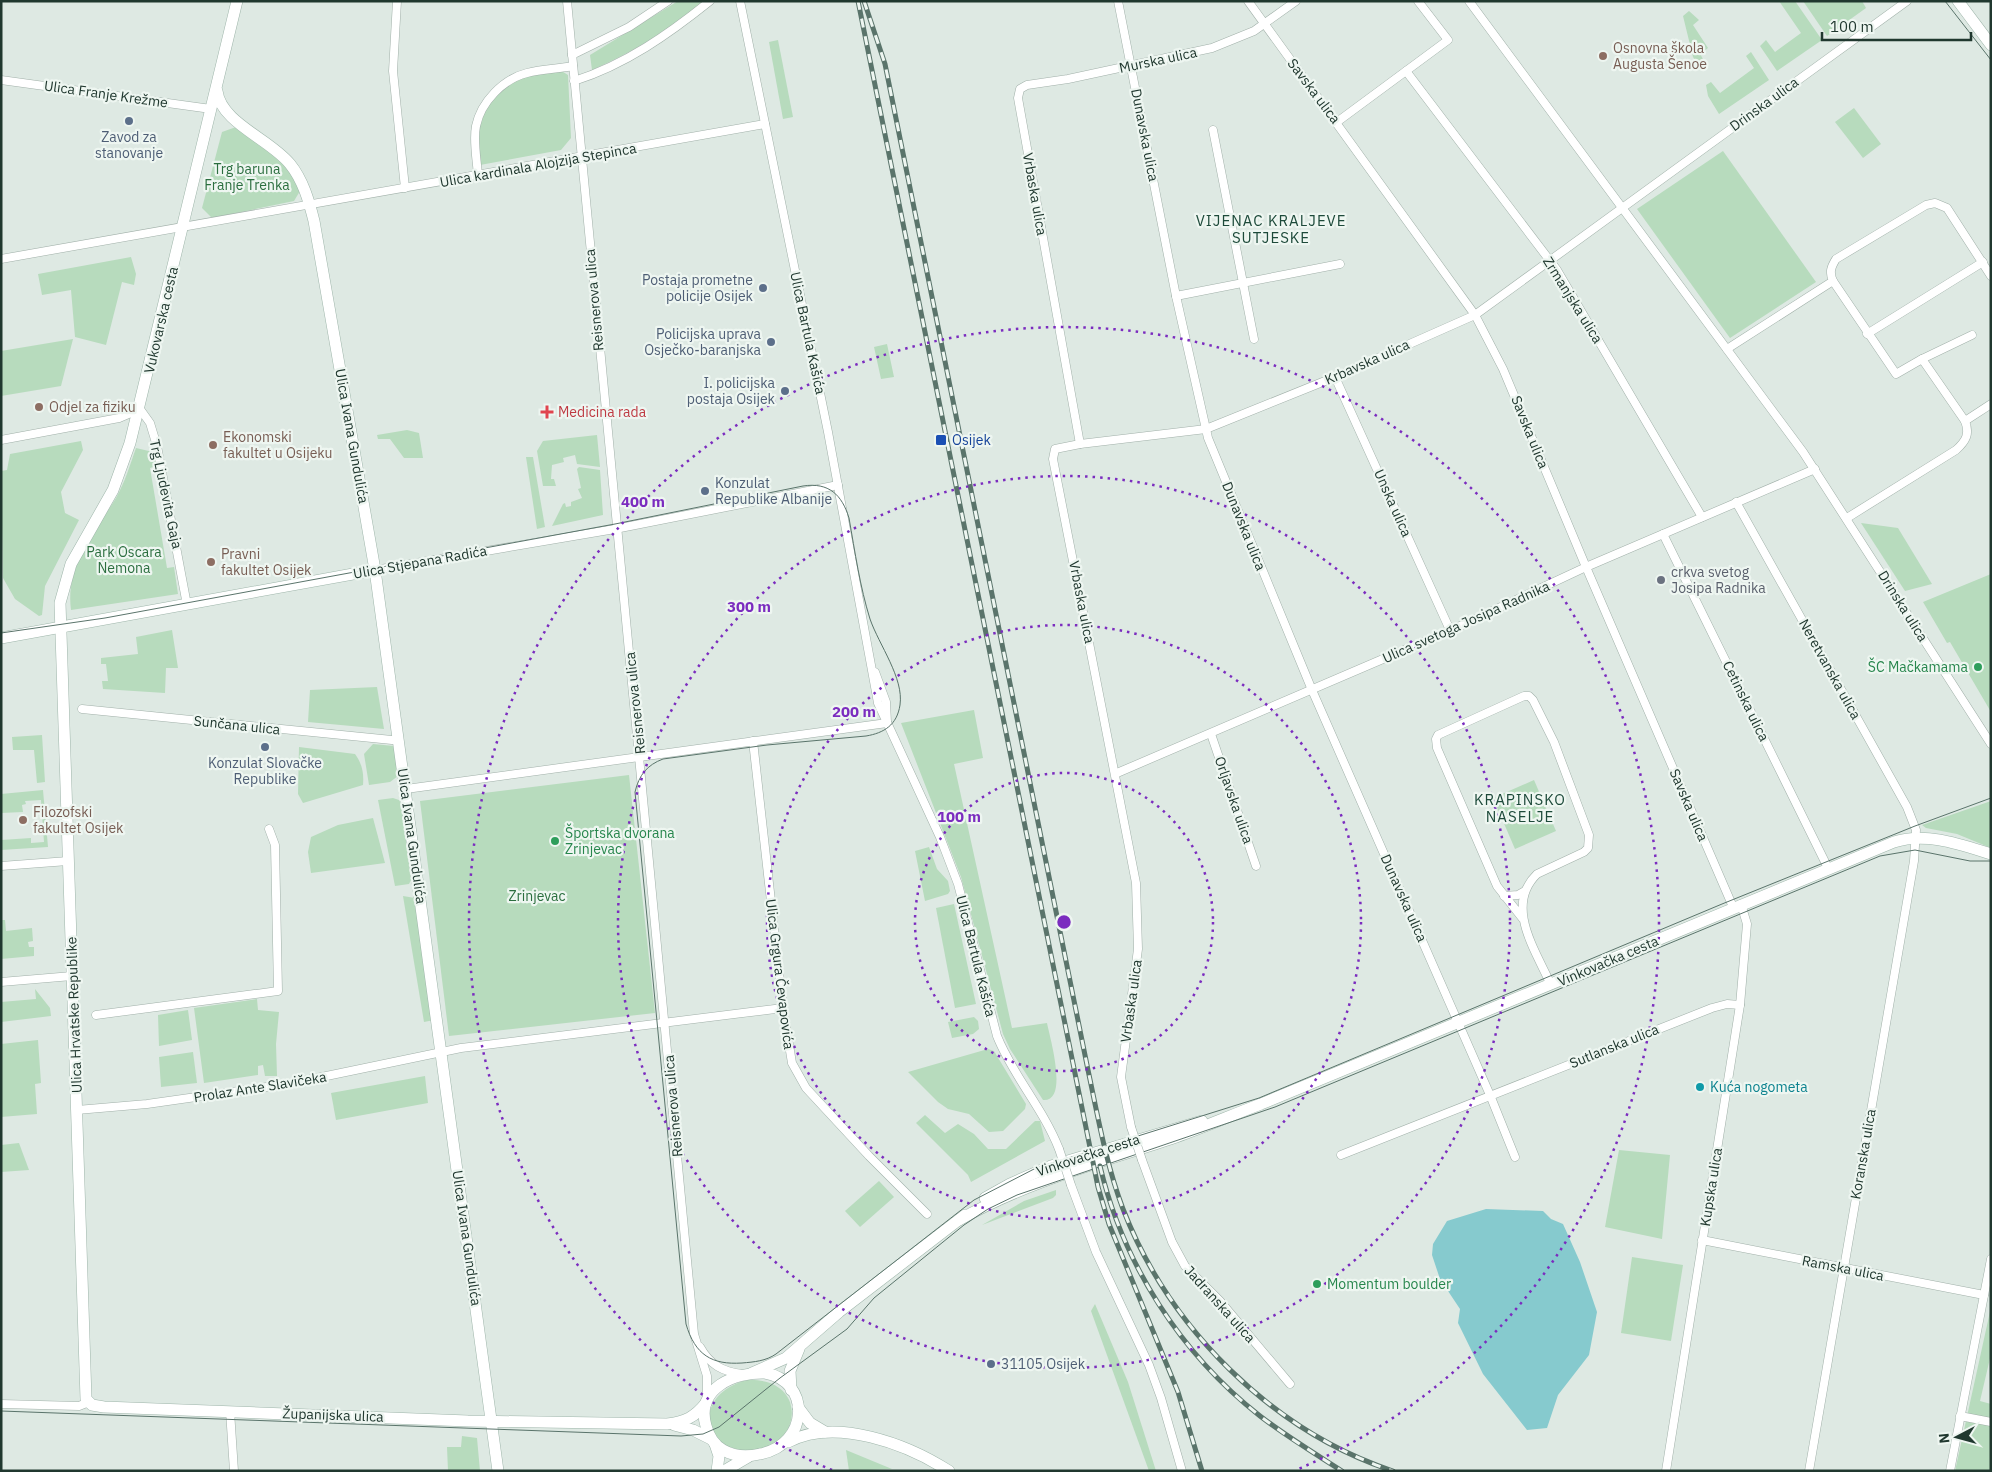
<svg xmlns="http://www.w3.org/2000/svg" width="1992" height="1472" font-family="'IBM Plex Sans',sans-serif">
	<rect width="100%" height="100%" fill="#dee9e3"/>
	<g fill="#b7dbbd">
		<path d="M678 1H704C669 30 633 52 592 70L590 55Z"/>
		<polygon points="1779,1 1795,1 1822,40 1777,71 1760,46 1766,40 1775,52 1801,33"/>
		<polygon points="1803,1 1862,1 1866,8 1827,36"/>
		<polygon points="1689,11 1699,20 1693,25 1708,48 1700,54 1703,59 1697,63 1693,57 1683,16"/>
		<polygon points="778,40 793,117 783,119 769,42"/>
		<polygon points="1751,52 1769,80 1719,114 1708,96 1706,85 1711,82 1720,93 1754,68 1746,56"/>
		<path d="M560 70 568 75 571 138 561 150 480 165C480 156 478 147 478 138 478 112 501 83 525 76 537 73 549 72 560 70Z"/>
		<polygon points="1854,108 1881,144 1863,158 1835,122"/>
		<polygon points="236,127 286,165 300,191 294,201 212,218 202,208 222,132"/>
		<polygon points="1723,151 1816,282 1730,338 1637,209"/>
		<polygon points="131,257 136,274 134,285 122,282 106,345 75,337 71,290 42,295 38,274"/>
		<polygon points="73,339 61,386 1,396 1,351"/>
		<polygon points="887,344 894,377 881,379 874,347"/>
		<polygon points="407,430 419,433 423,458 404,458 390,439 378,439 377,435"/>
		<polygon points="597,435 600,467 577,464 575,455 563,458 564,462 552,465 551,479 554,479 556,486 543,486 537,451 543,441"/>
		<polygon points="81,441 83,450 61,492 65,513 79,520 45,586 42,615 39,616 15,599 3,578 1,471 7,470 10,454"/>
		<path d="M136 448 153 452 156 466 150 468 167 568 174 567 178 594 71 610C65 567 95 532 116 498 125 482 130 465 136 448Z"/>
		<polygon points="526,457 533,457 545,527 537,529"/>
		<polygon points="579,467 600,470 603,515 552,526 563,504 565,503 566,507 571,506 571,502 582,498 578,489 581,488 577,469"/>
		<polygon points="1861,523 1898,528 1932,584 1905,591"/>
		<polygon points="1991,574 1991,712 1950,642 1947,643 1923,602"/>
		<polygon points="172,630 178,668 166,668 165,693 103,689 102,681 108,681 106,664 101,664 101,658 138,654 136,637"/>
		<polygon points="377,687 384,729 308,722 310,690"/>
		<path d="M974 710 983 758 954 764 1012 1028 1047 1023C1050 1038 1069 1102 1043 1100L1010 1049 1003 1034 961 877 901 723Z"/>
		<polygon points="42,735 45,782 37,783 34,750 13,750 12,737"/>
		<polygon points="373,744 394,746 398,776 390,782 369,785 364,754"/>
		<path d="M299 747 355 754C362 764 364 772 363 785L303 803 298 794Z"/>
		<polygon points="629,775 655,1013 449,1036 420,801"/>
		<polygon points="1534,780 1556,831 1515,849 1493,798"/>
		<polygon points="43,790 48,847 1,850 1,840 31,838 31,843 44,842 41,800 25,801 26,804 22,805 23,812 1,813 1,794"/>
		<polygon points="393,798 399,800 402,805 411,880 409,884 395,886 378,800"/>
		<polygon points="1991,801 1991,848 1957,834 1926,828 1922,825"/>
		<polygon points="373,818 385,863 311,873 308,852 311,837 338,825"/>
		<polygon points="929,847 937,869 948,881 950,891 948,894 925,901 915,851"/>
		<polygon points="403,896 415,898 434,1020 424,1022"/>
		<polygon points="954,904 976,1004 955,1008 936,908"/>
		<polygon points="1,920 5,920 6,931 32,928 33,941 28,942 29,947 34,947 34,956 1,959"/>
		<polygon points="35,989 50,1008 51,1016 1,1022 1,1002 36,999"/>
		<polygon points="257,999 258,1010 279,1012 276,1044 277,1076 265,1076 263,1065 258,1066 258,1075 204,1083 194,1008"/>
		<polygon points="188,1010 192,1040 159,1046 158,1015"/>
		<polygon points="974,1017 978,1021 979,1029 973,1034 952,1038 948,1022"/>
		<polygon points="38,1040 41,1083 35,1084 37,1114 1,1117 1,1044"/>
		<polygon points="988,1049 994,1051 1026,1104 1025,1109 1003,1131 989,1132 969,1114 948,1109 938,1102 908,1072"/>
		<polygon points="193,1052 197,1083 161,1087 159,1057"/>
		<polygon points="425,1076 428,1103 336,1120 331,1093"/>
		<polygon points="925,1115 945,1133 958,1124 974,1134 988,1149 1006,1149 1035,1121 1040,1121 1045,1141 971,1182 968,1175 916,1123"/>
		<polygon points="19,1143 29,1170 1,1172 1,1145"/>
		<polygon points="1619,1150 1670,1155 1662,1239 1605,1227"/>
		<polygon points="879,1181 894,1197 860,1227 845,1211"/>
		<polygon points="1056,1190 1056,1195 1053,1198 982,1225 1024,1201"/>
		<polygon points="1632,1257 1683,1265 1671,1341 1621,1333"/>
		<polygon points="1095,1304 1128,1382 1156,1471 1149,1471 1091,1311"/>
		<polygon points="1991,1307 1991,1354 1980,1401 1991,1404 1991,1471 1955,1471"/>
		<path d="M747 1380C815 1377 800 1460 740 1450 733 1448 725 1447 720 1441 695 1414 718 1387 747 1380Z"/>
		<polygon points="462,1436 477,1438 480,1471 448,1471 447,1447 461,1447"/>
		<polygon points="846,1450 892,1469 849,1471"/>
	</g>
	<polygon fill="#86cace" points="1486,1209 1543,1211 1551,1219 1563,1224 1580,1262 1597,1312 1589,1355 1558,1395 1547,1428 1527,1430 1483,1374 1458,1323 1460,1309 1440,1279 1432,1255 1433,1244 1447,1221"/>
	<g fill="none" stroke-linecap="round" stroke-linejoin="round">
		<defs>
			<g id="street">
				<polyline points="397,1 393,71 405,188"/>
				<path d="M567 1C608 446 653 890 694 1334L707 1376V1398"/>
				<path d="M740 1 828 432 878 703 940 837 958 884 997 1036C1013 1076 1043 1108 1059 1149"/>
				<polyline points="1118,1 1176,296 1208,438 1312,690 1490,1095 1515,1157"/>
				<polyline points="1248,1 1475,315 1503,369 1586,567 1733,907"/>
				<polyline points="1469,1 1803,452 1991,744"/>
				<polyline points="572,55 629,27 668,1"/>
				<polyline points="1406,71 1557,270 1702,517"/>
				<polyline points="1,80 211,109"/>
				<path d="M574 81C625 65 669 34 710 1"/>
				<polyline points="1337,122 1448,40 1418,1"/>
				<polyline points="1213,130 1254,339"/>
				<path d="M478 176C477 160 473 141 476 126 481 102 503 79 527 73 542 69 558 69 573 66"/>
				<polyline points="1,259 765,124"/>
				<polyline points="1176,296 1340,264"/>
				<polyline points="1867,334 1983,262"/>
				<polyline points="1727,349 1833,281"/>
				<polyline points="1922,359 1972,335"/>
				<polyline points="1335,377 1450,630"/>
				<polyline points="1965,421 1991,404"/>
				<polyline points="1,440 119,418 140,409 150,423 157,446 187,605"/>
				<polyline points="1080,444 1018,98 1020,89 1027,85 1068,79 1212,48 1254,31 1296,1"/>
				<polyline points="1736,502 1907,807 1916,830 1914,861 1809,1471"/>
				<path d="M1847 518 1956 450C1966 441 1970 434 1965 421L1922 359 1896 374 1833 281C1829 272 1831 267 1836 259L1926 205 1935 203 1947 208 1991 276"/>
				<polyline points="1663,534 1828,868"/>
				<polyline points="375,570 615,529 838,485"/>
				<polyline points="875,672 886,702 887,723"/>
				<polyline points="82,709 392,740"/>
				<polyline points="1211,734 1256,866"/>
				<polyline points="753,741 783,1008 792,1063 806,1088 869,1156 927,1214"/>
				<polyline points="1117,773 1460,626 1586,567 1815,469"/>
				<polyline points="406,789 887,723"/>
				<polyline points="1,866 68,861"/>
				<polyline points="1504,896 1518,895 1525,891"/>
				<path d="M1523 919 1497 886 1437 748 1436 739 1438 735 1524 696H1529L1533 700 1554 742 1589 835 1588 848 1584 852 1537 874C1504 906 1536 951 1551 985"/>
				<polyline points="1,982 72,976"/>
				<polyline points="96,1015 278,991 275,845 269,829"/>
				<polyline points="77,1110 147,1104 288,1084 461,1048 783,1008"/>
				<polyline points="1131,1127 1121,1077 1138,949 1136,883 1053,459 1055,449 1080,444 1206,429 1335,377 1475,315 1907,1"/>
				<polyline points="1341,1155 1712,1008 1727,1004 1740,1005"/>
				<polyline points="1142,1160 1172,1242 1185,1266 1220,1301 1290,1384"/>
				<polyline points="1071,1185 1096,1252 1149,1365 1161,1398 1182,1471"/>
				<polyline points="1702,1240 1984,1295"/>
				<path d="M700 1347C710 1365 723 1372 743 1374"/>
				<polyline points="1,1404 79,1406 89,1402"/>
				<polyline points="230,1411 234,1471"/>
				<polyline points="1960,1416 1991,1422"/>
				<polyline points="1666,1471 1740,1005 1747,924 1741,904"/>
				<polyline points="1950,1471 1991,1259"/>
			</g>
			<g id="secondary">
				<path d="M237 1 130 443 113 490 71 564 60 603 86 1399 92 1405 104 1407 468 1421 667 1424C685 1422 695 1417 706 1403"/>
				<polyline points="1958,1 1991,45"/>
				<path d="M217 91C221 123 270 139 290 164 303 180 309 201 314 221L375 570 498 1471"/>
				<polyline points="1,638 375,570"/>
				<polyline points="985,1198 1010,1184 1051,1166 1202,1121"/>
				<path d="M959 1220C1028 1181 1102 1162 1176 1137 1204 1127 1232 1115 1261 1104L1894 842C1927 832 1959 844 1991 854"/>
				<polyline points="752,1373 786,1358 839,1312 965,1215"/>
				<path d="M765 1373C812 1381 809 1445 760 1454 747 1457 735 1457 723 1450 714 1445 709 1437 706 1426 695 1388 735 1372 765 1373Z"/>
				<polyline points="791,1390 790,1371 799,1349"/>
				<polyline points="798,1407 810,1423 825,1432"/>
				<polyline points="674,1425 693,1430 711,1439"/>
				<path d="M788 1442C836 1417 907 1444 949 1471"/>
				<polyline points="715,1444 719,1456 717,1471"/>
				<polyline points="724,1471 748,1457"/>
			</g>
		</defs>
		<use href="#street" stroke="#a1b0a9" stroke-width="9"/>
		<use href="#secondary" stroke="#9eb5aa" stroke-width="12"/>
		<use href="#street" stroke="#fff" stroke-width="8"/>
		<use href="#secondary" stroke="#fff" stroke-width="11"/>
		<g stroke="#5a746b" stroke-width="1">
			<polyline points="1945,1 1991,60"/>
			<path d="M1 633 105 618 615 524 803 486C829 482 842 495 849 518 855 552 860 587 870 619 879 645 904 678 900 705 897 725 884 733 866 736L767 745 663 759C647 765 639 775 635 792L686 1324C695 1355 712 1365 742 1363 754 1362 766 1361 776 1354L974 1200 1036 1168 1259 1098 1722 904 1915 826 1991 798"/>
			<polyline points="1,1411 681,1436 703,1434 719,1427 780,1378 847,1329 874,1298 964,1225 988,1209 1017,1195 1275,1107 1880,856 1915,850 1970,861 1991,861"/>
		</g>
		<defs>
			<g id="rail">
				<polyline points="858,1 1098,1187 1109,1224 1178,1392 1202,1471"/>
				<path d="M864 1 885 64 1088 1070C1098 1117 1106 1164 1123 1209 1169 1328 1272 1431 1393 1471"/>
				<path d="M1100 1166C1123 1264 1181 1354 1260 1416 1286 1436 1314 1453 1342 1471"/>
			</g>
		</defs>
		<use href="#rail" stroke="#5a746b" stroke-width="5"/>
		<use href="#rail" stroke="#eef6f1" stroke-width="3" stroke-dasharray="9" stroke-linecap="butt"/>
		<defs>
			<g id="street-bridge">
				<polyline points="1131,1127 1142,1160"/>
				<polyline points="1059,1149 1071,1185"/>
			</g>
		</defs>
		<use href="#street-bridge" stroke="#a1b0a9" stroke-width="9" stroke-linecap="butt"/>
		<use href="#street-bridge" stroke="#fff" stroke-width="8"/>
	</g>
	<g fill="none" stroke="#7b2cbf" stroke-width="2.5" stroke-dasharray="2.5 5">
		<circle cx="1064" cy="922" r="149"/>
		<circle cx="1064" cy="922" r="297"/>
		<circle cx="1064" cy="922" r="446"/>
		<path d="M832 1470A595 595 0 1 1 1296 1470"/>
	</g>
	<g fill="#8d6e63" stroke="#eef6f1" stroke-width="2">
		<circle cx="1603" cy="56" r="5"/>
		<circle cx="39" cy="407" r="5"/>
		<circle cx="213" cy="445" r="5"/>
		<circle cx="211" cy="562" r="5"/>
		<circle cx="23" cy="820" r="5"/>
	</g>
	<g fill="#5c6f8a" stroke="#eef6f1" stroke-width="2">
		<circle cx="129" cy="121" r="5"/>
		<circle cx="763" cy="288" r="5"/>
		<circle cx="771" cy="342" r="5"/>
		<circle cx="785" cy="391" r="5"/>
		<circle cx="705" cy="491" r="5"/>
		<circle cx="265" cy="747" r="5"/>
		<circle cx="991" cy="1364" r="5"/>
	</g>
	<path fill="#e0444e" stroke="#eef6f1" stroke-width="2" d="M544.5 404.5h5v5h5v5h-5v5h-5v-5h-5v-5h5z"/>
	<rect fill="#1a4fb4" stroke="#eef6f1" stroke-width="2" x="935" y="434" width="12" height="12" rx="2.5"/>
	<circle fill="#6b7280" stroke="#eef6f1" stroke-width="2" cx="1661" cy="580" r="5"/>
	<g fill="#2e9e5b" stroke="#eef6f1" stroke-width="2">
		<circle cx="1978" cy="667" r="5"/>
		<circle cx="555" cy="841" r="5"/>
		<circle cx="1317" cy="1284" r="5"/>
	</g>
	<circle fill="#0f9aa8" stroke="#eef6f1" stroke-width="2" cx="1700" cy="1087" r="5"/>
	<g text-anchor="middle" stroke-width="4.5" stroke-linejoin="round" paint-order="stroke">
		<g font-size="14" fill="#785e54" stroke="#eef6f1" text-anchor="start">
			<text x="1613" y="53">Osnovna škola<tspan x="1613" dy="16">Augusta Šenoe</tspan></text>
			<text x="49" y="412">Odjel za fiziku</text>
			<text x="223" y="442">Ekonomski<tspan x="223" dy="16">fakultet u Osijeku</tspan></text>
			<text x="221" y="559">Pravni<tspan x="221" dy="16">fakultet Osijek</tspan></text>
			<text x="33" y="817">Filozofski<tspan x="33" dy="16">fakultet Osijek</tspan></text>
		</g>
		<g font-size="14" fill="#20382f" stroke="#eef6f1">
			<text transform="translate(1158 60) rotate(-12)" y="5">Murska ulica</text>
			<text transform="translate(1314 91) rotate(53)" y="5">Savska ulica</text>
			<text transform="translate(106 94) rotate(8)" y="5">Ulica Franje Krežme</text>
			<text transform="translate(1764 104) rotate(-36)" y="5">Drinska ulica</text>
			<text transform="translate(1145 135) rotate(79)" y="5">Dunavska ulica</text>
			<text transform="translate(538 165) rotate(-10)" y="5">Ulica kardinala Alojzija Stepinca</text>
			<text transform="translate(1035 194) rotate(80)" y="5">Vrbaska ulica</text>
			<text transform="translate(594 300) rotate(-95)" y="5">Reisnerova ulica</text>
			<text transform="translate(1573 300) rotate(58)" y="5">Zrmanjska ulica</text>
			<text transform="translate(161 320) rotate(-77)" y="5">Vukovarska cesta</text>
			<text transform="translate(808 333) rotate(78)" y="5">Ulica Bartula Kašića</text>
			<text transform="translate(1367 362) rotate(-24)" y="5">Krbavska ulica</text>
			<text transform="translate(1530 432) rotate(68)" y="5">Savska ulica</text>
			<text transform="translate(352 436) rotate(80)" y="5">Ulica Ivana Gundulića</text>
			<text transform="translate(166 494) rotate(78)" y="5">Trg Ljudevita Gaja</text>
			<text transform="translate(1393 503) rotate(66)" y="5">Unska ulica</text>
			<text transform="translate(1244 526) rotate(68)" y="5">Dunavska ulica</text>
			<text transform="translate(420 562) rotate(-10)" y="5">Ulica Stjepana Radića</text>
			<text transform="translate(1082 602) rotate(79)" y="5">Vrbaska ulica</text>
			<text transform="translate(1903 606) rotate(58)" y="5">Drinska ulica</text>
			<text transform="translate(1466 622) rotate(-24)" y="5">Ulica svetoga Josipa Radnika</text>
			<text transform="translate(1830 669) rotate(61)" y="5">Neretvanska ulica</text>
			<text transform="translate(1746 701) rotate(64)" y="5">Cetinska ulica</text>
			<text transform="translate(635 703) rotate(-96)" y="5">Reisnerova ulica</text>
			<text transform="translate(237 725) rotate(6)" y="5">Sunčana ulica</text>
			<text transform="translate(1234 800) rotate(71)" y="5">Orljavska ulica</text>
			<text transform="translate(1689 805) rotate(67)" y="5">Savska ulica</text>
			<text transform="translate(412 836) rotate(82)" y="5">Ulica Ivana Gundulića</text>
			<text transform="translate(1404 898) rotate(66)" y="5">Dunavska ulica</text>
			<text transform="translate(976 956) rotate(76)" y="5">Ulica Bartula Kašića</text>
			<text transform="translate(1608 961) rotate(-23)" y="5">Vinkovačka cesta</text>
			<text transform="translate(780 974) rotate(83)" y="5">Ulica Grgura Čevapovića</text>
			<text transform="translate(1131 1001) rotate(-82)" y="5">Vrbaska ulica</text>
			<text transform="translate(74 1015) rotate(-92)" y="5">Ulica Hrvatske Republike</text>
			<text transform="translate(1614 1046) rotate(-22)" y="5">Sutlanska ulica</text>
			<text transform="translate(260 1087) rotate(-9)" y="5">Prolaz Ante Slavičeka</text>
			<text transform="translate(673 1106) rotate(-95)" y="5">Reisnerova ulica</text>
			<text transform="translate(1863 1154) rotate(-80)" y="5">Koranska ulica</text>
			<text transform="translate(1088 1155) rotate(-18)" y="5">Vinkovačka cesta</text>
			<text transform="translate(1711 1187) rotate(-81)" y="5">Kupska ulica</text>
			<text transform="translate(467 1238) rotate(82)" y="5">Ulica Ivana Gundulića</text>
			<text transform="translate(1843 1268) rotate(11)" y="5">Ramska ulica</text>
			<text transform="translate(1220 1304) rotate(48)" y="5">Jadranska ulica</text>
			<text transform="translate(333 1415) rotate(2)" y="5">Županijska ulica</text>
		</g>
		<g font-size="14" fill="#4e5e75" stroke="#eef6f1" text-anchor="end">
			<text x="129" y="142" text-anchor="middle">Zavod za<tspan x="129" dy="16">stanovanje</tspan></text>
			<text x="753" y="285">Postaja prometne<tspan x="753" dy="16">policije Osijek</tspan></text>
			<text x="761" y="339">Policijska uprava<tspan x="761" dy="16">Osječko-baranjska</tspan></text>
			<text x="775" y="388">I. policijska<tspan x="775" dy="16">postaja Osijek</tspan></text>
			<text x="715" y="488" text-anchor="start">Konzulat<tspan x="715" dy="16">Republike Albanije</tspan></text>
			<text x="265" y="768" text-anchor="middle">Konzulat Slovačke<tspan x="265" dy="16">Republike</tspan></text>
			<text x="1001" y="1369" text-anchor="start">31105 Osijek</text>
		</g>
		<g font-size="14" fill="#2b6e3f" stroke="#eef6f1">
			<text x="247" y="174">Trg baruna<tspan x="247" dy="16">Franje Trenka</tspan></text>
			<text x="124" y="557">Park Oscara<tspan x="124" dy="16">Nemona</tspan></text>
			<text x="537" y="901">Zrinjevac</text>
		</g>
		<g font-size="14" fill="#be3a42" stroke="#eef6f1" text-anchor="start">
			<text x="558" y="417">Medicina rada</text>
		</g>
		<g font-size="14" fill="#164399" stroke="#eef6f1" text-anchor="start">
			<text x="952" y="445">Osijek</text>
		</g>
		<g font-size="14" fill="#5b616d" stroke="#eef6f1" text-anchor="start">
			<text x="1671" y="577">crkva svetog<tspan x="1671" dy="16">Josipa Radnika</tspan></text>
		</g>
		<g font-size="14" fill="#27864d" stroke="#eef6f1" text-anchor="start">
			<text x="1968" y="672" text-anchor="end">ŠC Mačkamama</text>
			<text x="565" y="838">Športska dvorana<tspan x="565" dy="16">Zrinjevac</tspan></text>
			<text x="1327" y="1289">Momentum boulder</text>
		</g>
		<g font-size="14" fill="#0d838f" stroke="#eef6f1" text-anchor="start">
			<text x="1710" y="1092">Kuća nogometa</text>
		</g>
		<g font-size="15" letter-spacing="1" fill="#1d4a3a" stroke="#eef6f1">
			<text x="1271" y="226">VIJENAC KRALJEVE<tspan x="1271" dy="17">SUTJESKE</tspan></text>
			<text x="1520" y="805">KRAPINSKO<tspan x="1520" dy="17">NASELJE</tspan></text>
		</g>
	</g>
	<circle cx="1064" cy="922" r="8" fill="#7b2cbf" stroke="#eef6f1" stroke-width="2.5"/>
	<g font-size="15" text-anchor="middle" font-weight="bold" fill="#7b2cbf" stroke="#eef6f1" stroke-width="4.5" stroke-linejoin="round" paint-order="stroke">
		<text x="643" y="507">400 m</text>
		<text x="749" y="612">300 m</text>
		<text x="854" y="717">200 m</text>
		<text x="959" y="822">100 m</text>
	</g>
	<rect width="1992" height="1472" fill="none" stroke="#20382f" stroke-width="5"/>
	<g transform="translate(1957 1437) rotate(264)" stroke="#eef6f1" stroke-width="4" paint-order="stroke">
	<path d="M0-4L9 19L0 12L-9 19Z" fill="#20382f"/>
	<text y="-8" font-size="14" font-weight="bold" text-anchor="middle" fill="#20382f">N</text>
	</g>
	<path d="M1822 32v8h149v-8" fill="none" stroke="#20382f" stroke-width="2.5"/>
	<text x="1830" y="32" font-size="15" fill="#20382f" stroke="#eef6f1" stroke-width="4" paint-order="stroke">100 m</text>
</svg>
